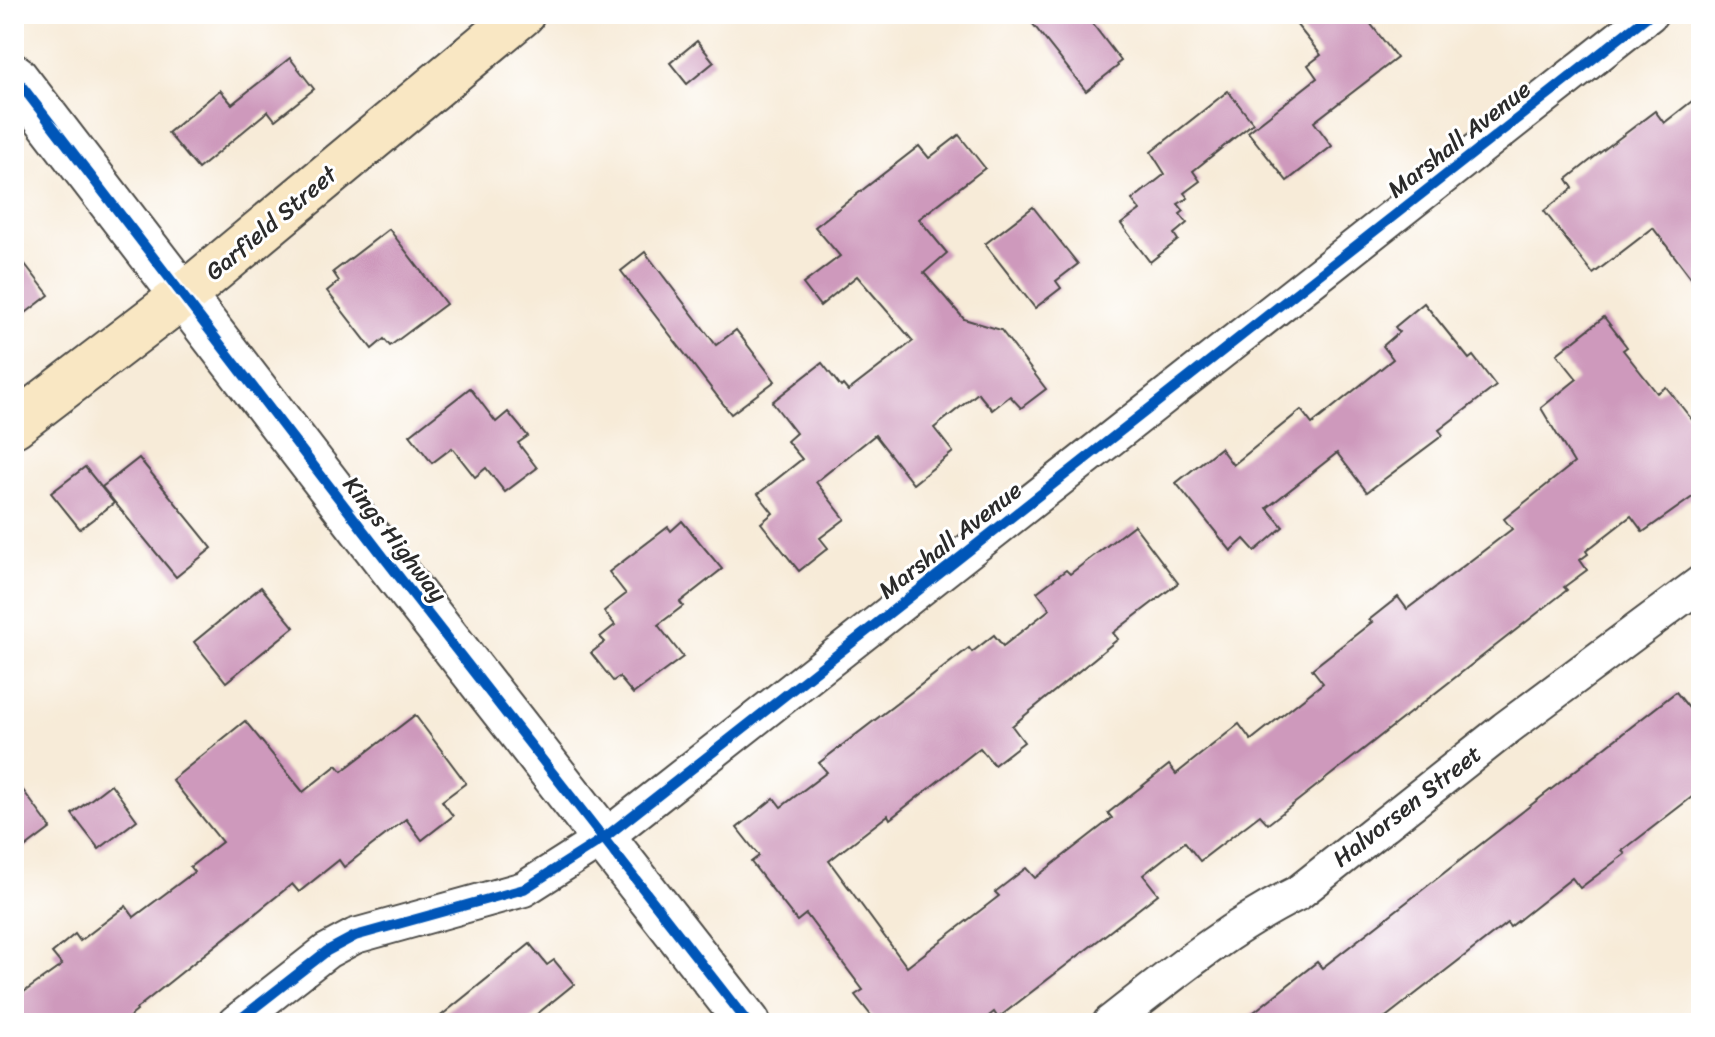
<svg xmlns="http://www.w3.org/2000/svg" width="1715" height="1037" font-family="Sriracha,sans-serif">
	<rect width="100%" height="100%" fill="#fff"/>
	<filter id="ink" filterUnits="userSpaceOnUse"><feTurbulence type="fractalNoise" baseFrequency=".0125" numOctaves="2"/><feDisplacementMap in="SourceGraphic" scale="16" xChannelSelector="R" yChannelSelector="G"/><feConvolveMatrix kernelMatrix="1 2 1 2 8 2 1 2 1" color-interpolation-filters="sRGB"/></filter>
	<filter id="wash" filterUnits="userSpaceOnUse"><feTurbulence type="fractalNoise" baseFrequency=".006" numOctaves="4" result="noise"/><feDisplacementMap in="SourceGraphic" scale="32" xChannelSelector="R" yChannelSelector="G"/><feGaussianBlur stdDeviation="1.8" result="paint"/><feColorMatrix in="noise" values="0 0 0 0 0 0 0 0 0 0 0 0 0 0 0 0 0 1.4 0 .05"/><feComposite in="paint" operator="in"/></filter>
	<g filter="url(#wash)">
		<rect width="100%" height="100%" fill="#f7ebd8"/>
		<g id="blocks">
			<g fill="#ce99bc">
				<polygon points="1025,14 1085,14 1121,61 1117,64 1118,66 1086,91"/>
				<polygon points="1288,14 1363,14 1397,58 1314,122 1332,146 1287,181 1248,132 1317,78 1308,65 1321,55"/>
				<polygon points="697,41 714,62 687,84 670,63"/>
				<polygon points="290,58 314,89 275,120 268,111 198,169 168,133 220,90 232,104"/>
				<polygon points="1228,91 1253,123 1193,171 1200,181 1184,193 1188,198 1178,204 1184,211 1180,214 1187,223 1174,234 1178,240 1150,262 1121,224 1140,210 1132,200 1165,174 1151,152"/>
				<polygon points="1701,94 1701,291 1653,228 1593,274 1544,211 1573,188 1567,179 1597,155 1655,111 1664,123"/>
				<polygon points="959,135 985,168 919,219 947,253 924,273 964,319 1001,330 1046,389 1021,408 1010,396 992,410 978,393 934,428 953,452 913,484 875,435 816,482 845,519 820,538 828,548 799,571 761,523 773,513 758,494 802,459 787,441 796,433 772,402 822,363 841,387 843,385 848,391 913,341 857,276 820,306 803,284 840,256 815,227 919,146 929,158"/>
				<polygon points="1033,207 1078,264 1056,281 1061,288 1035,308 985,244"/>
				<polygon points="389,229 446,304 390,346 384,339 372,349 327,291 339,281 333,272"/>
				<polygon points="14,250 49,295 14,322"/>
				<polygon points="645,252 716,345 736,330 775,381 731,414 621,271"/>
				<polygon points="1424,303 1469,359 1473,356 1496,386 1439,430 1443,435 1367,492 1337,453 1267,508 1283,527 1255,551 1244,539 1231,551 1176,483 1220,448 1233,465 1301,410 1312,424 1393,359 1383,346 1399,332 1395,327"/>
				<polygon points="1604,317 1627,347 1623,350 1657,393 1666,387 1701,431 1701,491 1643,532 1631,516 1586,551 1588,554 1580,560 1587,570 1564,587 1567,590 1268,824 1260,815 1200,861 1185,842 1143,875 1158,894 998,1018 994,1012 980,1023 877,1023 855,995 863,990 806,914 797,921 751,862 759,856 737,828 774,798 781,807 827,772 819,763 969,648 972,652 994,635 1003,646 1050,609 1037,592 1066,570 1070,574 1134,525 1178,583 1113,633 1118,639 1012,726 1024,742 994,765 980,748 890,819 888,815 829,861 907,967 999,896 995,892 1026,868 1035,878 1112,818 1108,813 1169,765 1176,774 1239,724 1251,740 1323,683 1312,669 1372,622 1369,620 1398,597 1407,609 1512,529 1504,519 1574,463 1541,408 1577,379 1557,354"/>
				<polygon points="470,388 496,422 508,412 528,436 518,443 537,468 505,492 486,468 475,477 452,448 432,463 410,435"/>
				<polygon points="139,458 212,548 176,577 102,487"/>
				<polygon points="85,467 114,503 80,529 51,493"/>
				<polygon points="682,521 722,569 680,602 683,606 658,625 683,657 633,694 619,677 613,681 591,653 605,642 600,637 615,625 604,611 626,594 609,572 668,527 671,531"/>
				<polygon points="261,587 294,627 226,682 194,642"/>
				<polygon points="1676,692 1701,723 1701,790 1622,851 1625,854 1580,888 1572,878 1510,927 1507,923 1378,1023 1240,1023 1317,962 1322,968"/>
				<polygon points="415,715 466,783 442,801 453,816 422,840 406,819 344,867 339,860 299,892 292,884 136,1009 137,1011 122,1023 14,1023 14,999 62,965 52,953 75,934 80,941 126,906 134,917 194,872 190,867 222,842 172,780 245,721 303,792 337,765 342,771"/>
				<polygon points="14,778 51,828 14,856"/>
				<polygon points="111,784 137,820 99,849 72,814"/>
				<polygon points="530,944 547,965 554,960 574,984 526,1023 432,1023"/>
			</g>
		</g>
	</g>
	<g filter="url(#ink)">
		<use href="#blocks" fill-opacity="0" stroke="#4a4845" stroke-width="2"/>
		<g fill="none" stroke-linecap="round" stroke-linejoin="round">
			<defs>
				<g id="minor">
					<polyline points="235,1023 327,951 355,936 524,889 604,838 1650,14"/>
					<path d="M1110 1023C1170 976 1229 927 1298 893L1505 729 1701 583"/>
				</g>
				<polyline id="tertiary" points="14,76 386,560 748,1023"/>
				<polyline id="secondary" points="14,425 184,295 522,14"/>
			</defs>
			<use href="#minor" stroke="#4a4845" stroke-width="38"/>
			<use href="#tertiary" stroke="#4a4845" stroke-width="48"/>
			<use href="#secondary" stroke="#4a4845" stroke-width="48"/>
			<use href="#minor" stroke="#fff" stroke-width="34"/>
			<use href="#tertiary" stroke="#fff" stroke-width="44"/>
			<use href="#secondary" stroke="#f9e7c3" stroke-width="44"/>
			<defs>
				<g id="cycleway">
					<polyline points="14,76 386,560 748,1023"/>
					<polyline points="235,1023 327,951 355,936 524,889 604,838 1650,14"/>
				</g>
			</defs>
			<use href="#cycleway" stroke="#fff" stroke-width="15"/>
			<use href="#cycleway" stroke="#0057b8" stroke-width="10"/>
		</g>
	</g>
	<g text-anchor="middle" stroke-width="6" stroke-linejoin="round" paint-order="stroke">
		<g font-size="24" fill="#2b2b2b" stroke="#fff">
			<text transform="translate(1459 139) rotate(-38)" y="8">Marshall Avenue</text>
			<text transform="translate(271 223) rotate(-40)" y="8">Garfield Street</text>
			<text transform="translate(395 539) rotate(52)" y="8">Kings Highway</text>
			<text transform="translate(950 540) rotate(-38)" y="8">Marshall Avenue</text>
			<text transform="translate(1407 806) rotate(-38)" y="8">Halvorsen Street</text>
		</g>
	</g>
	<rect width="1715" height="1037" fill="none" stroke="#fff" stroke-width="48"/>
</svg>
